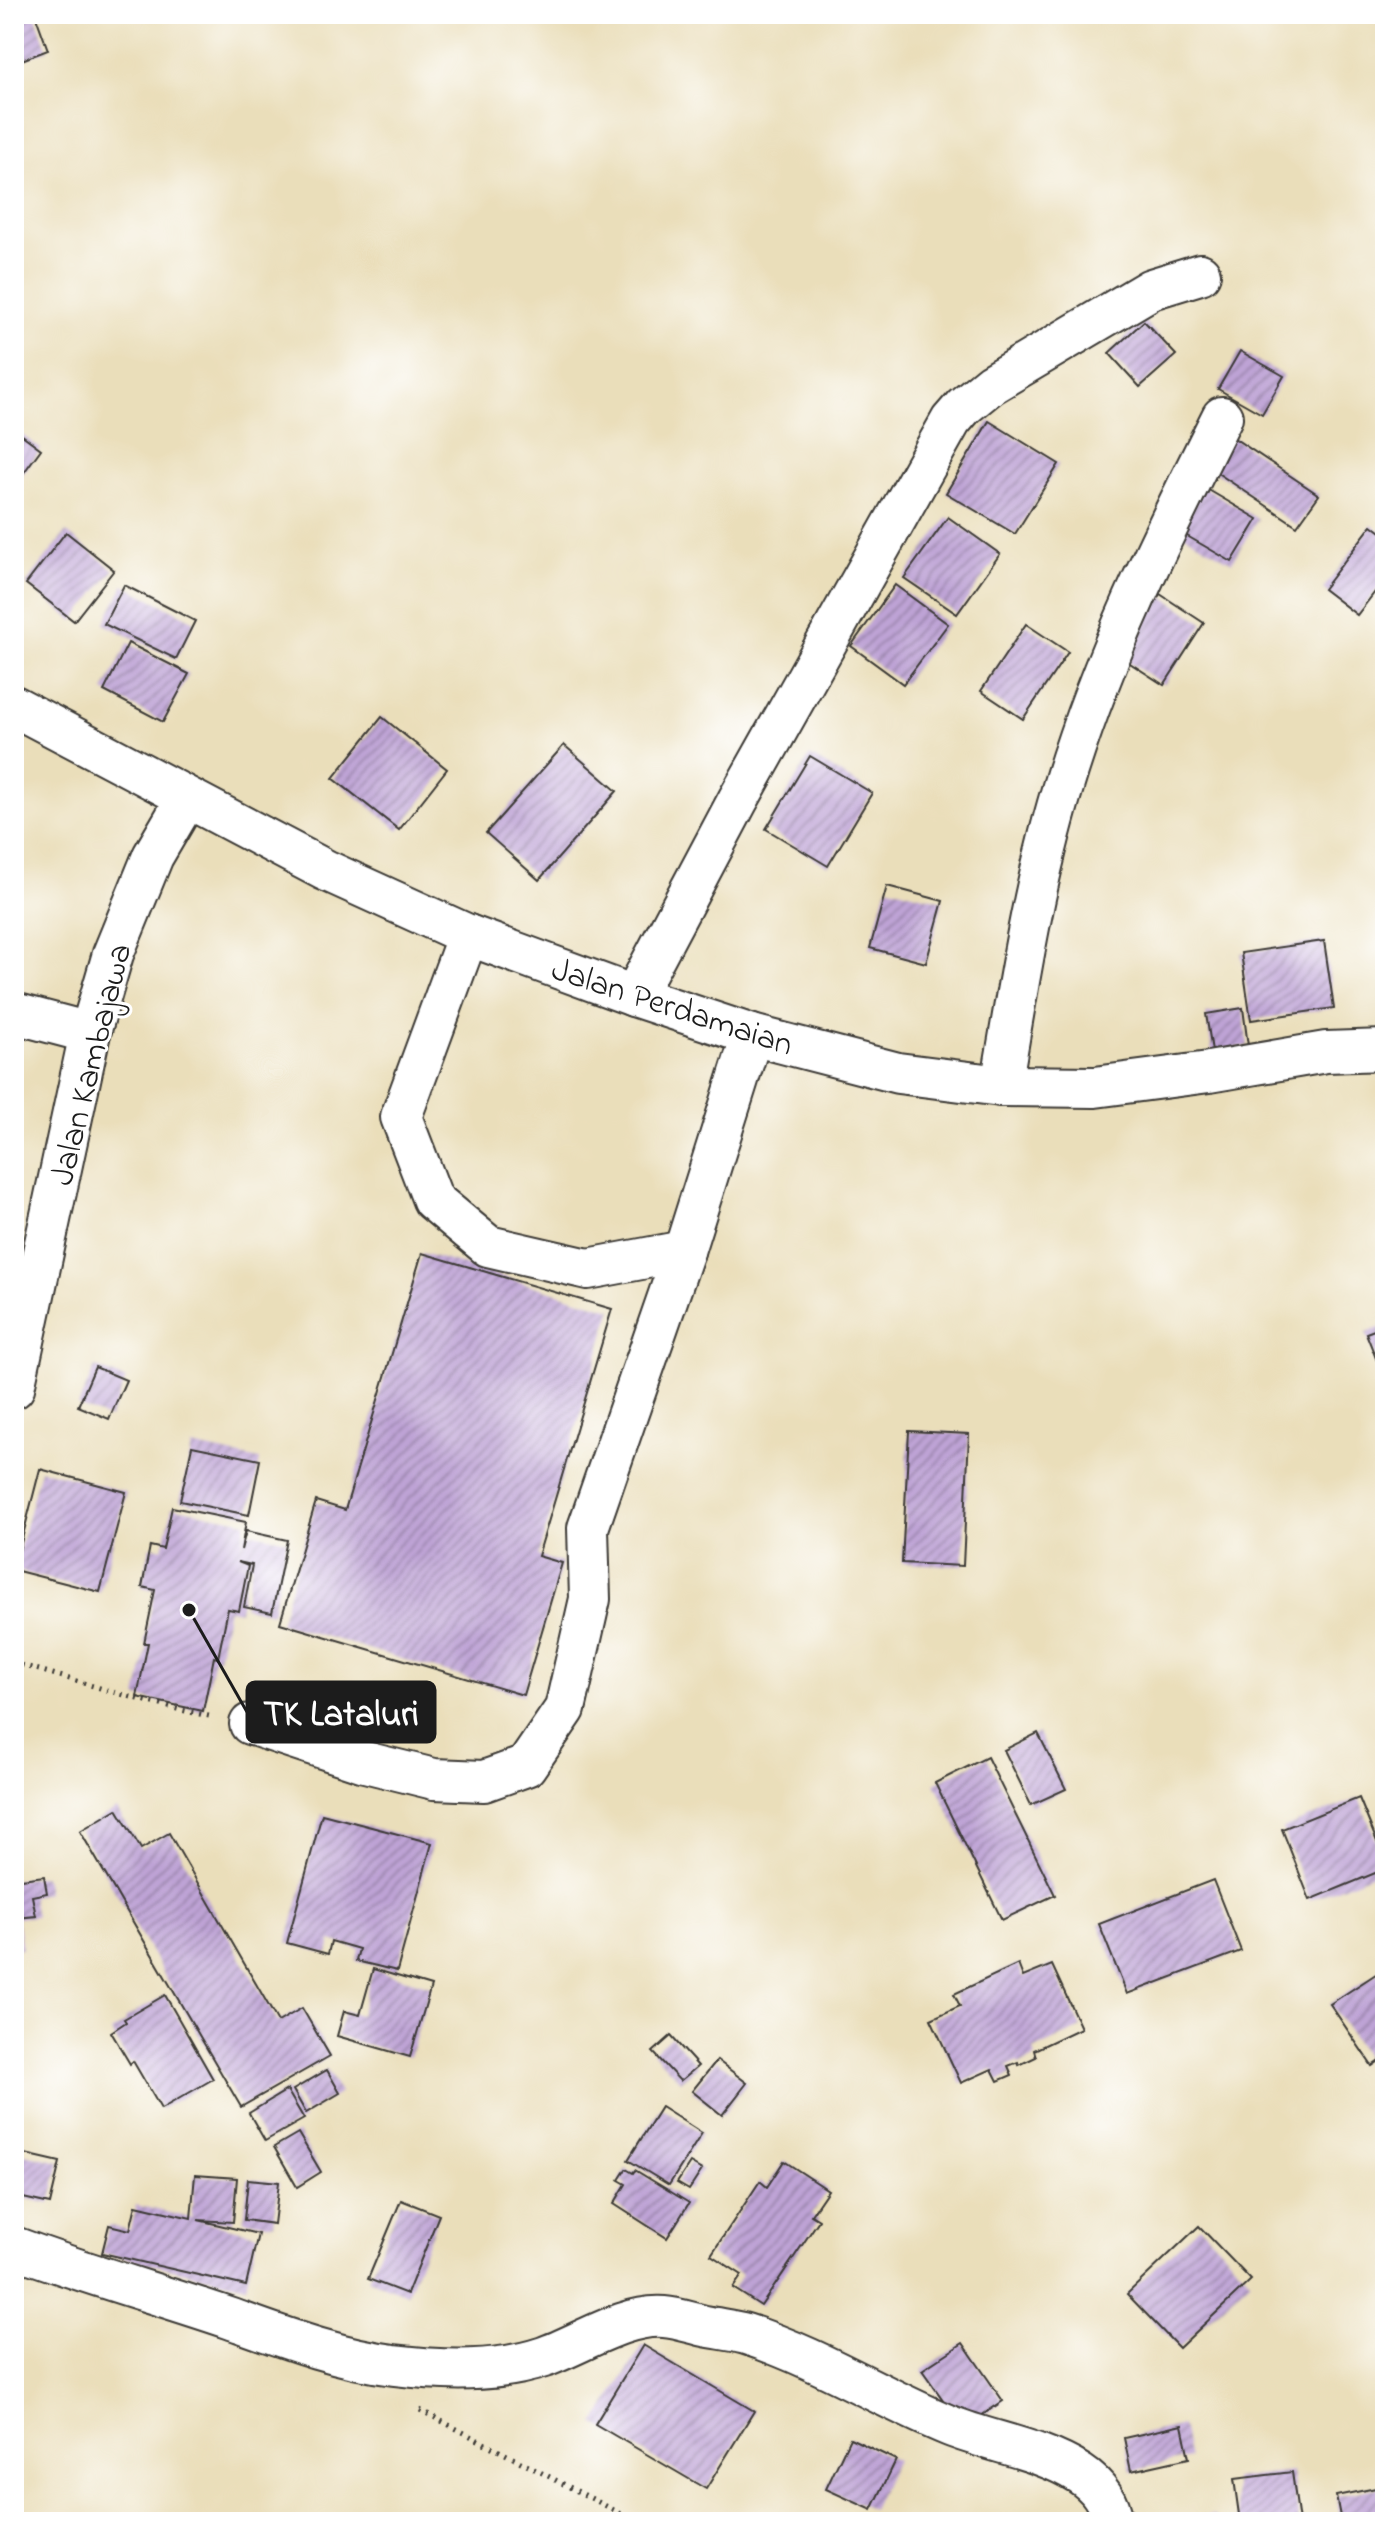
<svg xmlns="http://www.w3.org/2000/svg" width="1399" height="2536" font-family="'Indie Flower',sans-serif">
	<defs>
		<pattern id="building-hatch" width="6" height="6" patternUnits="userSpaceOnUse" patternTransform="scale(2)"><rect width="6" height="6" fill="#bea3d5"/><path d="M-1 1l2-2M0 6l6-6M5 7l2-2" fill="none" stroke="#9a84ac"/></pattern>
	</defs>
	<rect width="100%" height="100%" fill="#fff"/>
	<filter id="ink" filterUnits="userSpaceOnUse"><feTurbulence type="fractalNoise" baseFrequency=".0125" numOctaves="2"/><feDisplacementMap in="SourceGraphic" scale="16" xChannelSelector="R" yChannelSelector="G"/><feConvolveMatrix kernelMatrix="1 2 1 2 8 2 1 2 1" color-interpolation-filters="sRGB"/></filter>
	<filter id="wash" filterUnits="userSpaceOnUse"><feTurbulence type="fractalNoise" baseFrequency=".006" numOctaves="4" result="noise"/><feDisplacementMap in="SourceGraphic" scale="32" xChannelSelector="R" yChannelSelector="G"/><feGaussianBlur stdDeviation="1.8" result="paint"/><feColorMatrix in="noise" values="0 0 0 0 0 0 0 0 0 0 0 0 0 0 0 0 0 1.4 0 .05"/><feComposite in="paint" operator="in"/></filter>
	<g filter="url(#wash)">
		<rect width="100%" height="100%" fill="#eadeba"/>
		<g id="blocks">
			<g fill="url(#building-hatch)">
				<polygon points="14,14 35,14 48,50 14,63"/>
				<polygon points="1144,321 1176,355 1140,387 1109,353"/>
				<polygon points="1240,351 1284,376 1262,414 1218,389"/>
				<polygon points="989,421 1059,464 1015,534 946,493"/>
				<polygon points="14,429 41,449 14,486"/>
				<polygon points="1228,434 1319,495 1297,526 1207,466"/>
				<polygon points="1200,485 1258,519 1232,562 1175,529"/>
				<polygon points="948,517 1000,554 957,614 904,578"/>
				<polygon points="1372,525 1385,535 1385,579 1357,615 1323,589"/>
				<polygon points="66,532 114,570 74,621 26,584"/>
				<polygon points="124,585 195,621 176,659 104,624"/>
				<polygon points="895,585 948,624 903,684 851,646"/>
				<polygon points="1160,594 1204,623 1164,685 1119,656"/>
				<polygon points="1026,624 1068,652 1023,719 981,691"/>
				<polygon points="128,643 189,674 163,722 104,691"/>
				<polygon points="382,717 447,769 399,830 333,778"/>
				<polygon points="564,745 617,791 539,880 486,833"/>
				<polygon points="810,756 872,793 828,866 766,829"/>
				<polygon points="887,886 943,901 926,963 870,948"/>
				<polygon points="1324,941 1334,1008 1251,1020 1241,953"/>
				<polygon points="1243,1008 1248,1046 1212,1051 1206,1014"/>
				<polygon points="422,1253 612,1309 538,1556 562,1563 523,1695 280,1623 316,1501 345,1510"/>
				<polygon points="1385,1326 1385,1381 1366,1333"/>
				<polygon points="95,1367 126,1380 109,1419 78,1406"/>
				<polygon points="909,1431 969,1434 963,1566 902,1563"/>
				<polygon points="192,1446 260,1460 249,1515 180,1501"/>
				<polygon points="40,1469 126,1492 100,1592 14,1570"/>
				<polygon points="172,1507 246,1522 241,1550 246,1531 287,1540 272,1613 244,1607 252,1565 238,1562 248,1566 239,1611 228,1609 218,1658 214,1657 203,1711 137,1697 148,1643 144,1643 155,1590 142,1587 150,1546 163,1549"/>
				<polygon points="1038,1733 1066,1789 1031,1805 1004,1750"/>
				<polygon points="987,1757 1055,1895 1002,1920 935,1783"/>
				<polygon points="1359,1798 1385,1861 1385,1869 1310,1900 1282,1829"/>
				<polygon points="117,1809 141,1849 169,1833 278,2022 302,2008 330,2056 241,2107 80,1831"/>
				<polygon points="322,1814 432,1843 397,1971 356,1961 359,1949 331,1941 328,1954 287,1943"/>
				<polygon points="44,1876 47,1893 32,1896 36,1916 17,1918 22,1949 14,1950 14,1880"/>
				<polygon points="1213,1880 1241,1951 1127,1994 1099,1924"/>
				<polygon points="1018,1964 1023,1977 1052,1965 1081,2028 1034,2050 1036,2057 1019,2065 1018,2062 1008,2066 1012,2075 998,2081 992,2069 961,2083 931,2019 960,2006 954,1994"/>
				<polygon points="1385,1968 1385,2057 1372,2066 1330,2004"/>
				<polygon points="373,1969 431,1986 410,2057 337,2036 344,2011 360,2015"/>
				<polygon points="165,1995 213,2079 161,2109 133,2061 130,2064 111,2032 126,2022 124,2019"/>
				<polygon points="671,2036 698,2066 680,2081 653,2052"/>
				<polygon points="717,2060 747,2083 722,2115 692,2091"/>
				<polygon points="327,2070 340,2093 306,2113 293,2090"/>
				<polygon points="287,2090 304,2119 265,2141 249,2113"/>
				<polygon points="661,2107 702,2133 669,2185 628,2160"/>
				<polygon points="298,2133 321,2172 297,2187 274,2147"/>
				<polygon points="21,2153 60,2162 50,2204 14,2196"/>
				<polygon points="784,2161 828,2190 811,2215 819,2220 761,2306 733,2288 742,2275 711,2255 760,2181 767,2187"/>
				<polygon points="690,2163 702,2170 689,2190 677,2183"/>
				<polygon points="626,2169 633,2173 635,2170 689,2203 667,2238 614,2204 626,2184 619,2180"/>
				<polygon points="195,2175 237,2178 233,2222 198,2220 258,2234 246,2286 102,2253 109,2225 130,2230 136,2205 191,2218"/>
				<polygon points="248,2179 279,2182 274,2224 244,2220"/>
				<polygon points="401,2200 439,2215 407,2294 368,2279"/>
				<polygon points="1199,2226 1251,2280 1179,2348 1127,2294"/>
				<polygon points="963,2343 1003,2401 963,2428 922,2370"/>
				<polygon points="643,2345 754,2411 706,2489 595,2424"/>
				<polygon points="1182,2425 1189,2458 1131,2471 1124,2438"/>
				<polygon points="850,2438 896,2460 872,2510 826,2489"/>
				<polygon points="1292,2472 1299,2522 1240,2522 1234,2479"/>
				<polygon points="1381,2487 1385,2522 1341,2522 1336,2496"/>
				<polygon points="1215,2515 1216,2522 1167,2522 1167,2520"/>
			</g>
		</g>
	</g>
	<g filter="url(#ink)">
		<use href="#blocks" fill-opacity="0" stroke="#3b3934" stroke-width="2"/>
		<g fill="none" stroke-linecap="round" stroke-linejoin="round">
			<defs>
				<g id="minor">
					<polyline points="14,706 325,870 468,935 634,996 752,1035 898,1073 1001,1086 1095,1087 1209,1072 1326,1052 1385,1050"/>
					<polyline points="468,935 401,1117 433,1200 488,1246 588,1269 684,1251"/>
					<polyline points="634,996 738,800 951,421 964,406 991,384 1151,289 1200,274"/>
					<polyline points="14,1013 90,1033"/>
					<path d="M1001 1086C1018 987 1033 887 1062 790 1101 659 1161 538 1222 417"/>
					<polyline points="14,1388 90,1033 113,954 153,856 187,798"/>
					<polyline points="250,1724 365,1762 434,1779 484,1781 526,1766 565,1709 590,1599 588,1528 684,1251 752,1035"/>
					<path d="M14 2247C86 2274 159 2294 232 2319 285 2338 338 2358 394 2365 444 2371 496 2373 544 2357 581 2344 624 2314 664 2317 677 2318 692 2323 705 2326 719 2329 733 2330 746 2334 818 2357 882 2398 950 2426 993 2443 1041 2449 1080 2474 1098 2486 1109 2500 1112 2522"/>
				</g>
			</defs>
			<use href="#minor" stroke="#3b3934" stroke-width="44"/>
			<g stroke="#3b3934" stroke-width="5" stroke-dasharray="2 6" stroke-linecap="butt">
				<path d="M14 1663C80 1681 146 1704 214 1717"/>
				<polyline points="420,2410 637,2522"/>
			</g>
			<use href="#minor" stroke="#fff" stroke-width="40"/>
		</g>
	</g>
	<g text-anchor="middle" stroke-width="6" stroke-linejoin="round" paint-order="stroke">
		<g font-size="34" fill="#1c1c1c" stroke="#fff">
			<text transform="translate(673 1005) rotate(18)" y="12">Jalan Perdamaian</text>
			<text transform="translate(89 1064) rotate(-76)" y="12">Jalan Kambajawa</text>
		</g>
	</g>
	<path fill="none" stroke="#1c1c1c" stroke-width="3" d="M189 1610L247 1712"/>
	<circle fill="#1c1c1c" stroke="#fff" stroke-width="3" cx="189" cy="1610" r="8"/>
	<rect fill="#1c1c1c" stroke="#1c1c1c" stroke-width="3" x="247" y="1682" width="188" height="60" rx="8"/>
	<g font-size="36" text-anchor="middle" font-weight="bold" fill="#fff">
		<text x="341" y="1725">TK Lataluri</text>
	</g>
	<rect width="1399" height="2536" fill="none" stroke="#fff" stroke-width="48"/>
</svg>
